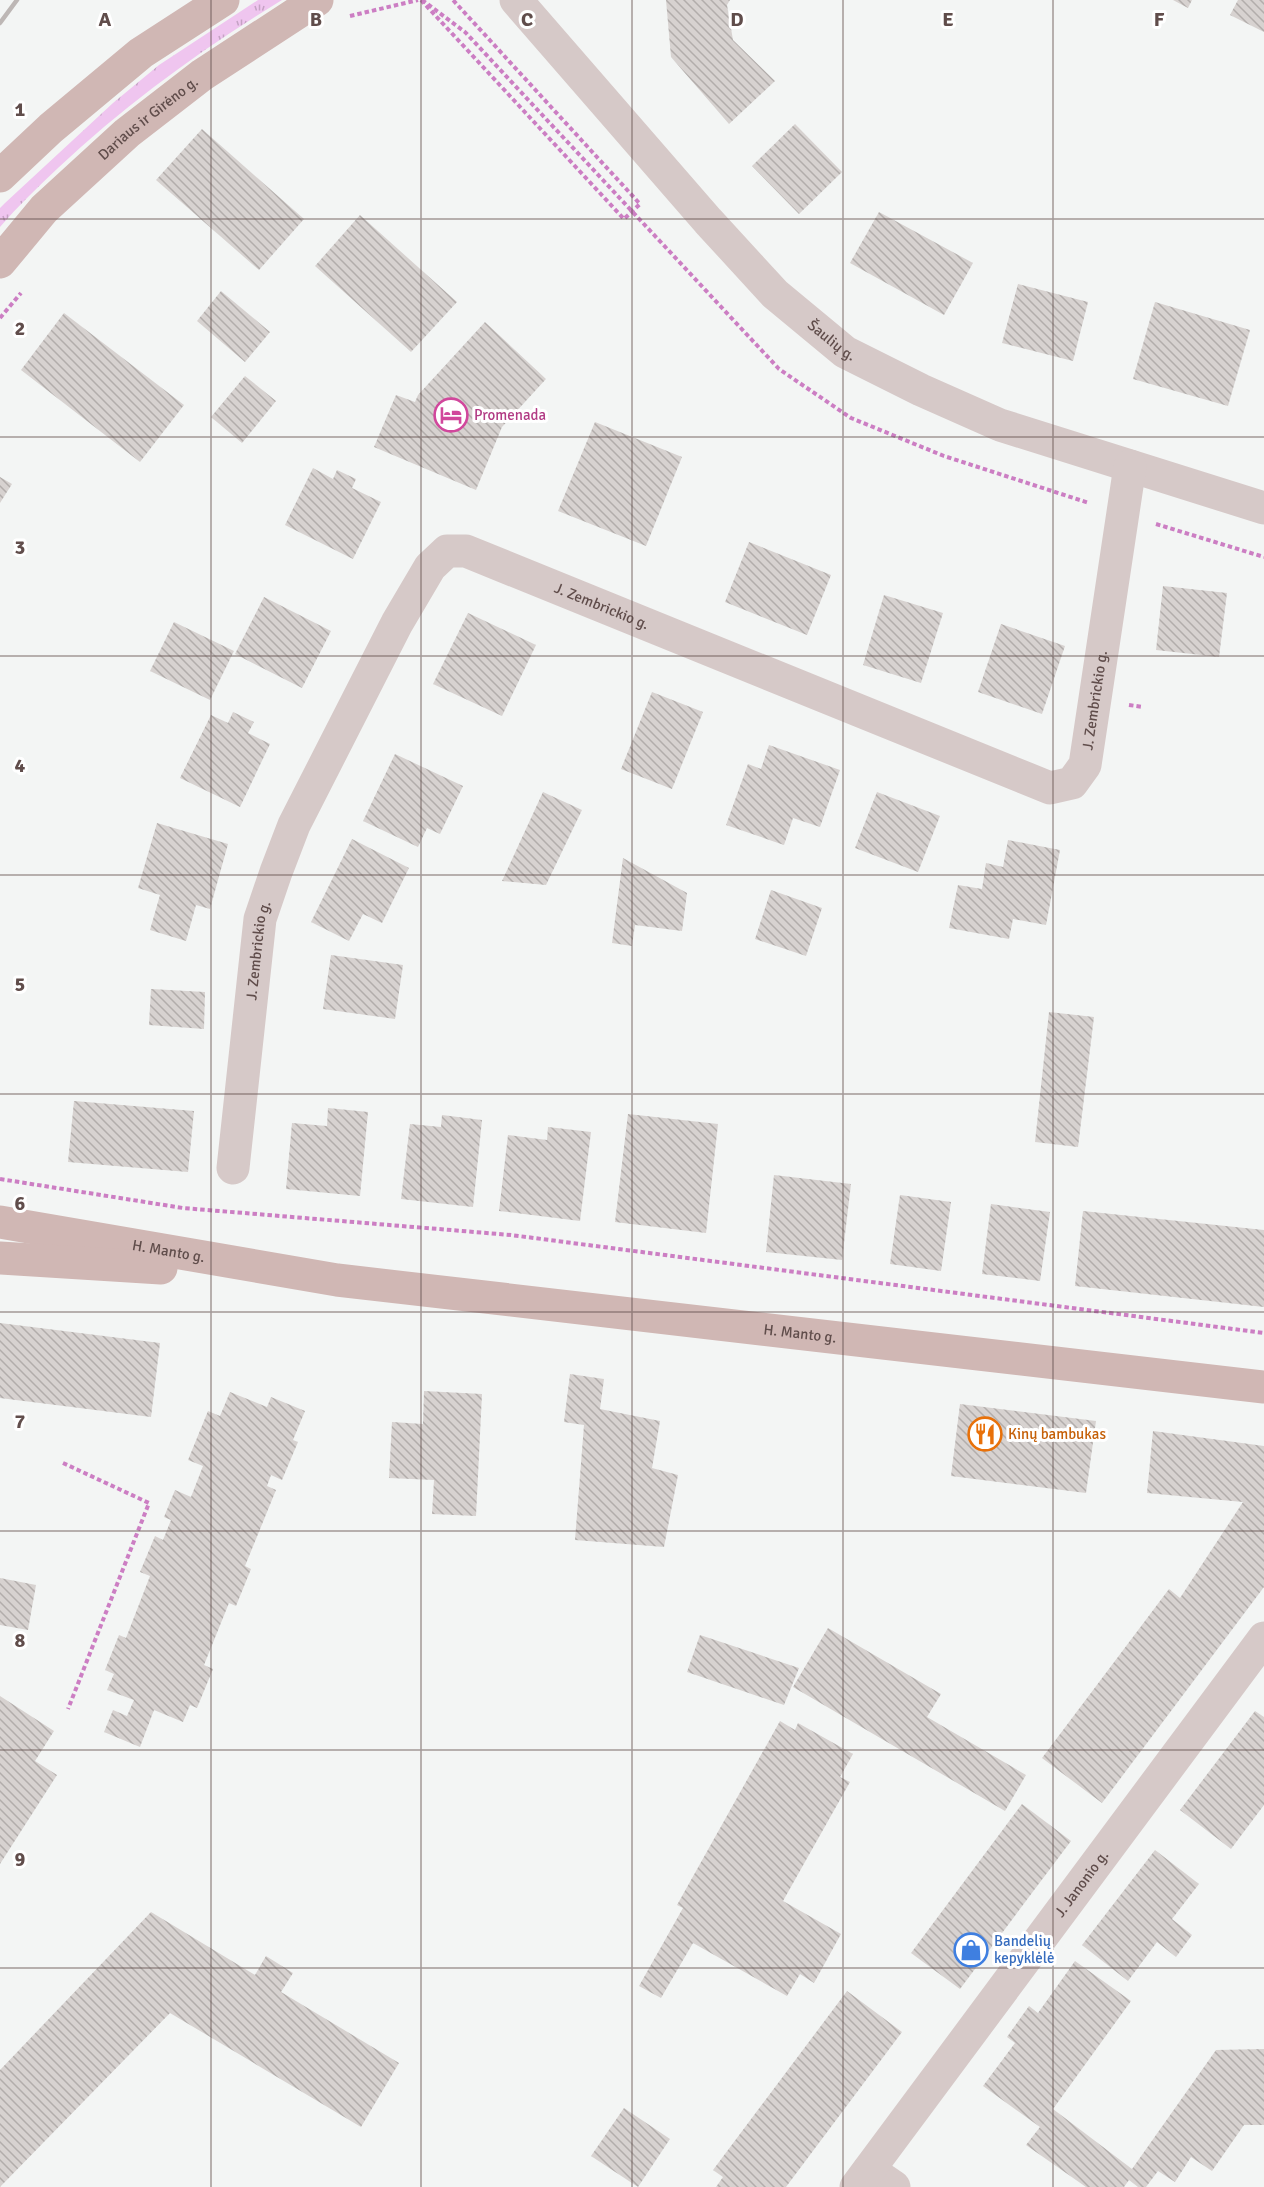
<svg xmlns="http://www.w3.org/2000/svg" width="1264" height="2187" font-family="Signika,sans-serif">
	<defs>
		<pattern id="grass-tufts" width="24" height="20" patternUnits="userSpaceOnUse" patternTransform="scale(1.5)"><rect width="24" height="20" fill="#efc5ef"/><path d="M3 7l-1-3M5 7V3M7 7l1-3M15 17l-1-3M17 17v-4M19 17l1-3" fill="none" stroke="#c5a2c4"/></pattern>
		<pattern id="building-back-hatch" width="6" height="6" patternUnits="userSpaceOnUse" patternTransform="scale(1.5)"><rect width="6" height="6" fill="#d7d2d0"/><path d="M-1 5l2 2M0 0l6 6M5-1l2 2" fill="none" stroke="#b2adab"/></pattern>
	</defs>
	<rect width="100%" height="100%" fill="#f3f5f4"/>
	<path fill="url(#grass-tufts)" d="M258 0H282C202 49 126 104 58 168 38 187 18 206 0 227V208L5 203 113 103 159 65Z"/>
	<g fill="url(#building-back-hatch)">
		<polygon points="666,0 730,0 727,5 733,40 775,81 729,124 671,57"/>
		<polygon points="1173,0 1192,0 1188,8"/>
		<polygon points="1238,0 1264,0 1264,32 1230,15"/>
		<polygon points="795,124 842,172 799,214 752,166"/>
		<polygon points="202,129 304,219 259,270 156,180"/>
		<polygon points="879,212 973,263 944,315 850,263"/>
		<polygon points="360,215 457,302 411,352 315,266"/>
		<polygon points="1018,284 1088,302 1073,361 1002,343"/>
		<polygon points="221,291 270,332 245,362 197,321"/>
		<polygon points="1155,302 1250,330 1228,406 1133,379"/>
		<polygon points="64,313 184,405 140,462 21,370"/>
		<polygon points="485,322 546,379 502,427 476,490 374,447 396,395 415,402 418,395"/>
		<polygon points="245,376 276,401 242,443 211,417"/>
		<polygon points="595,422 682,457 646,546 558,511"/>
		<polygon points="313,468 333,479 337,470 356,479 352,488 381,502 353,559 285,525"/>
		<polygon points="0,477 12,484 0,503"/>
		<polygon points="749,542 831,575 807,635 725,602"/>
		<polygon points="1163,586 1227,593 1219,657 1156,650"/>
		<polygon points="884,595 943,613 921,683 863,665"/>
		<polygon points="264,597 331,631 302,688 235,654"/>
		<polygon points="468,613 536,645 502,716 433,684"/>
		<polygon points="174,622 234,651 210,700 150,671"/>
		<polygon points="1001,624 1065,646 1042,714 978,692"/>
		<polygon points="652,692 703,712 672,789 621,769"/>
		<polygon points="233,712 254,722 248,733 270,744 240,807 180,778 211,715 228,723"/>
		<polygon points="769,745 840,770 820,827 793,818 784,845 726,825 748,764 761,769"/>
		<polygon points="395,754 463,786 440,834 427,828 418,847 363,821"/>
		<polygon points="543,792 582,810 546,885 502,881"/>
		<polygon points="877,792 940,816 918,872 855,848"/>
		<polygon points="157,823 228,844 210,909 196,905 186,941 150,930 160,895 138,888"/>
		<polygon points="352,839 409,868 382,923 363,914 349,941 311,922"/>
		<polygon points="1008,840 1060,850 1046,925 1013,919 1009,939 949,928 958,885 982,889 986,863 1003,867"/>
		<polygon points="623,858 687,893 682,931 635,925 632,946 612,943"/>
		<polygon points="771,890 822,908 806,956 755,939"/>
		<polygon points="331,955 403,965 395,1019 323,1009"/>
		<polygon points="151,989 205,992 204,1029 149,1025"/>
		<polygon points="1049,1012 1094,1017 1078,1147 1035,1142"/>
		<polygon points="74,1101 194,1111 188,1172 68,1162"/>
		<polygon points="328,1108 368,1112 360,1196 286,1189 292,1123 327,1126"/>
		<polygon points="628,1114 718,1124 706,1233 615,1222"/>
		<polygon points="442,1115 482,1120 473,1207 401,1199 410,1124 441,1127"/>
		<polygon points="548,1127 591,1132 580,1221 499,1211 508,1135 547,1140"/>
		<polygon points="774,1175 851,1184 842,1260 766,1252"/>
		<polygon points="900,1195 951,1202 941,1271 890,1264"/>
		<polygon points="991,1204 1050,1212 1040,1281 982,1274"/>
		<polygon points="1083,1211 1264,1230 1264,1307 1075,1286"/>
		<polygon points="0,1323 160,1343 151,1417 0,1398"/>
		<polygon points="570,1374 604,1379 600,1409 660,1421 652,1468 678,1475 664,1547 575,1540 584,1425 564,1422"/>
		<polygon points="424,1391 482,1394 476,1516 432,1514 434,1480 389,1478 392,1422 423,1424"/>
		<polygon points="230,1392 267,1407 271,1397 305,1411 293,1440 298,1442 282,1480 271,1475 267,1486 276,1490 245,1566 251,1569 236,1606 229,1603 204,1665 213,1669 197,1708 190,1705 183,1722 154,1710 140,1747 104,1732 113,1710 127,1716 134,1700 107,1690 114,1674 105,1670 119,1635 126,1638 150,1576 140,1572 155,1536 163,1540 171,1520 164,1517 175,1490 191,1497 203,1466 188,1460 208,1411 220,1416"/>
		<polygon points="960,1404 1096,1421 1086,1493 951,1476"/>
		<polygon points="1153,1431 1264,1446 1264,1587 1102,1803 1042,1758 1169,1589 1180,1598 1243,1502 1147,1493"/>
		<polygon points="0,1578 36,1585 28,1630 0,1625"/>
		<polygon points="828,1628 941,1694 927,1717 1026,1775 1005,1811 793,1687"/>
		<polygon points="700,1635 799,1668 784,1705 687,1672"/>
		<polygon points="0,1696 54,1731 35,1761 57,1775 0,1864"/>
		<polygon points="1255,1711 1264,1717 1264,1805 1231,1849 1180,1810"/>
		<polygon points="780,1721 795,1730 798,1723 853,1754 840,1777 850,1782 783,1901 841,1934 814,1983 800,1974 787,1996 693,1943 661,1998 639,1986 683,1908 677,1905"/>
		<polygon points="1022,1804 1071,1841 960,1989 911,1953"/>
		<polygon points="1155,1850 1199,1884 1172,1919 1192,1935 1176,1957 1157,1942 1128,1981 1082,1945"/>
		<polygon points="151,1912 255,1975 266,1956 293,1973 281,1992 399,2063 361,2127 170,2013 0,2187 0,2070"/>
		<polygon points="1075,1961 1131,2001 1053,2109 1132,2169 1216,2050 1264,2049 1264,2125 1244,2125 1212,2171 1191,2157 1175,2182 1158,2171 1146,2187 1138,2187 1129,2180 1124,2187 1086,2187 1026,2145 1040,2127 983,2086 1015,2043 1007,2037 1029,2006 1038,2013"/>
		<polygon points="847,1991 902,2032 786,2187 716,2187 723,2177 713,2170"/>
		<polygon points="624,2108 670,2139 638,2187 591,2156"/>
	</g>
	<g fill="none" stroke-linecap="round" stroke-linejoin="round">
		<g stroke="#cc7ec3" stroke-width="4" stroke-dasharray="4.5 3" stroke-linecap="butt">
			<polyline points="422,0 465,32 779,369 851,418 944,456 1089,503"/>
			<polyline points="350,16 418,0"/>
			<polyline points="0,318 21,293"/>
			<polyline points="1156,524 1264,557"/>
			<polyline points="1129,705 1143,707"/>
			<polyline points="0,1179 183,1208 511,1235 1264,1333"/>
			<polyline points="63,1463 149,1503 68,1709"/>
		</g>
		<g stroke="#d6c9c8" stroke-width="33">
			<path id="s1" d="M516 0 708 221 775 294 845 352 921 390 1000 425 1264 508"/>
			<path id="s2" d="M233 1168 260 919 276 872 294 825 397 623 430 567 447 551H466L1050 788 1072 783 1085 765 1130 466"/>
			<polyline points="869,2170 894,2187"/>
			<path id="s3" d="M856 2187 1264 1638"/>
		</g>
		<g stroke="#d0b7b4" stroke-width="33">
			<polyline points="0,176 51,128 141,53 223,0"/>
			<path id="s4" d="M0 262 44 209 127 133 202 75 317 0"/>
			<path id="s5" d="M0 1222 337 1280 1264 1387"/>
			<polyline points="0,1258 161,1268"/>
		</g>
		<polyline stroke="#bdb7b5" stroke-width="4.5" points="0,23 17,0"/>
		<polyline stroke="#cc7ec3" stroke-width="4" stroke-dasharray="4.5 3" stroke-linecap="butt" points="421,0 624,219 640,204 453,0"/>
	</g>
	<path fill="none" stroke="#604d4b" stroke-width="1.5" stroke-opacity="0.55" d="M211 0V2187M421 0V2187M632 0V2187M843 0V2187M1053 0V2187M0 219H1264M0 437H1264M0 656H1264M0 875H1264M0 1094H1264M0 1312H1264M0 1531H1264M0 1750H1264M0 1968H1264"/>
	<defs>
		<symbol id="hotel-ring" viewBox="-11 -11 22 22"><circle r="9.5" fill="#fff" stroke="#d1479c" stroke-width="1.5"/><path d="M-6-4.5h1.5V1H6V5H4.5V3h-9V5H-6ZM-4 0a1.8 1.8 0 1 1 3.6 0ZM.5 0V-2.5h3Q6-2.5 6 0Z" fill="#d1479c"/></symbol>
		<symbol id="restaurant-ring" viewBox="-11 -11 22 22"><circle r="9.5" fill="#fff" stroke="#e8710a" stroke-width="1.5"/><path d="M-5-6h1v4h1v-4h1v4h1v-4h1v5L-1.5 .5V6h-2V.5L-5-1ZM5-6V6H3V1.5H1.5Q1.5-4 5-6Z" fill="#e8710a"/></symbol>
		<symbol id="shop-ring" viewBox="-11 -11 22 22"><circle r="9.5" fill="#fff" stroke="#3f7fe0" stroke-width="1.5"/><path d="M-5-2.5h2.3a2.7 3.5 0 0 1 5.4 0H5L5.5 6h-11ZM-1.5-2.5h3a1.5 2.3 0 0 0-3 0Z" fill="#3f7fe0"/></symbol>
	</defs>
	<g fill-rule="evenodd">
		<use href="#hotel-ring" x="432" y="396" width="38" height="38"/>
		<use href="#restaurant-ring" x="966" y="1415" width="38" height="38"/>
		<use href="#shop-ring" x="952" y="1931" width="38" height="38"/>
	</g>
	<g text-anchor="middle" stroke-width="6" stroke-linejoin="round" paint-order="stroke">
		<g font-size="15" fill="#604d4b" stroke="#fff">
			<text dy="5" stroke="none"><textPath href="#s4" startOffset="207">Dariaus ir Girėno g.</textPath></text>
			<text dy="5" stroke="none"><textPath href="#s1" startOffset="465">Šaulių g.</textPath></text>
			<text dy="5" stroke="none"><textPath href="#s2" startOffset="831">J. Zembrickio g.</textPath></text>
			<text dy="5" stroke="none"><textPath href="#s2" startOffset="1425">J. Zembrickio g.</textPath></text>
			<text dy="5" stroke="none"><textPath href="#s2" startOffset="219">J. Zembrickio g.</textPath></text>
			<text dy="5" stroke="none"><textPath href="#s5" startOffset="171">H. Manto g.</textPath></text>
			<text dy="5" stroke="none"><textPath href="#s5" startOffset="808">H. Manto g.</textPath></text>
			<text dy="5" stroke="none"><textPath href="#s3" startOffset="378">J. Janonio g.</textPath></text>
		</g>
		<g font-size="15" fill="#b23c85" stroke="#fff" text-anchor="start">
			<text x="474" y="420">Promenada</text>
		</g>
		<g font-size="15" fill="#c56008" stroke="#fff" text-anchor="start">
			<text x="1008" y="1439">Kinų bambukas</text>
		</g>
		<g font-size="15" fill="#366cbe" stroke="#fff" text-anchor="start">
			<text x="994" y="1946">Bandelių<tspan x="994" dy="17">kepyklėlė</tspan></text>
		</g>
	</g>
	<g font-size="20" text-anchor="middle" font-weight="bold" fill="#604d4b" stroke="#fff" stroke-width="6" stroke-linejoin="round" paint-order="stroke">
		<text x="105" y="26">A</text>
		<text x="316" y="26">B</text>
		<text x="527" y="26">C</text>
		<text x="737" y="26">D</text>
		<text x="948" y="26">E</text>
		<text x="1159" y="26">F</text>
		<text x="20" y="116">1</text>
		<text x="20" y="335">2</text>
		<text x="20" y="554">3</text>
		<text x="20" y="772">4</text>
		<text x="20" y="991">5</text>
		<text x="20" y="1210">6</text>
		<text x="20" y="1428">7</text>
		<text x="20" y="1647">8</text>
		<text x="20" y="1866">9</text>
	</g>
</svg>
